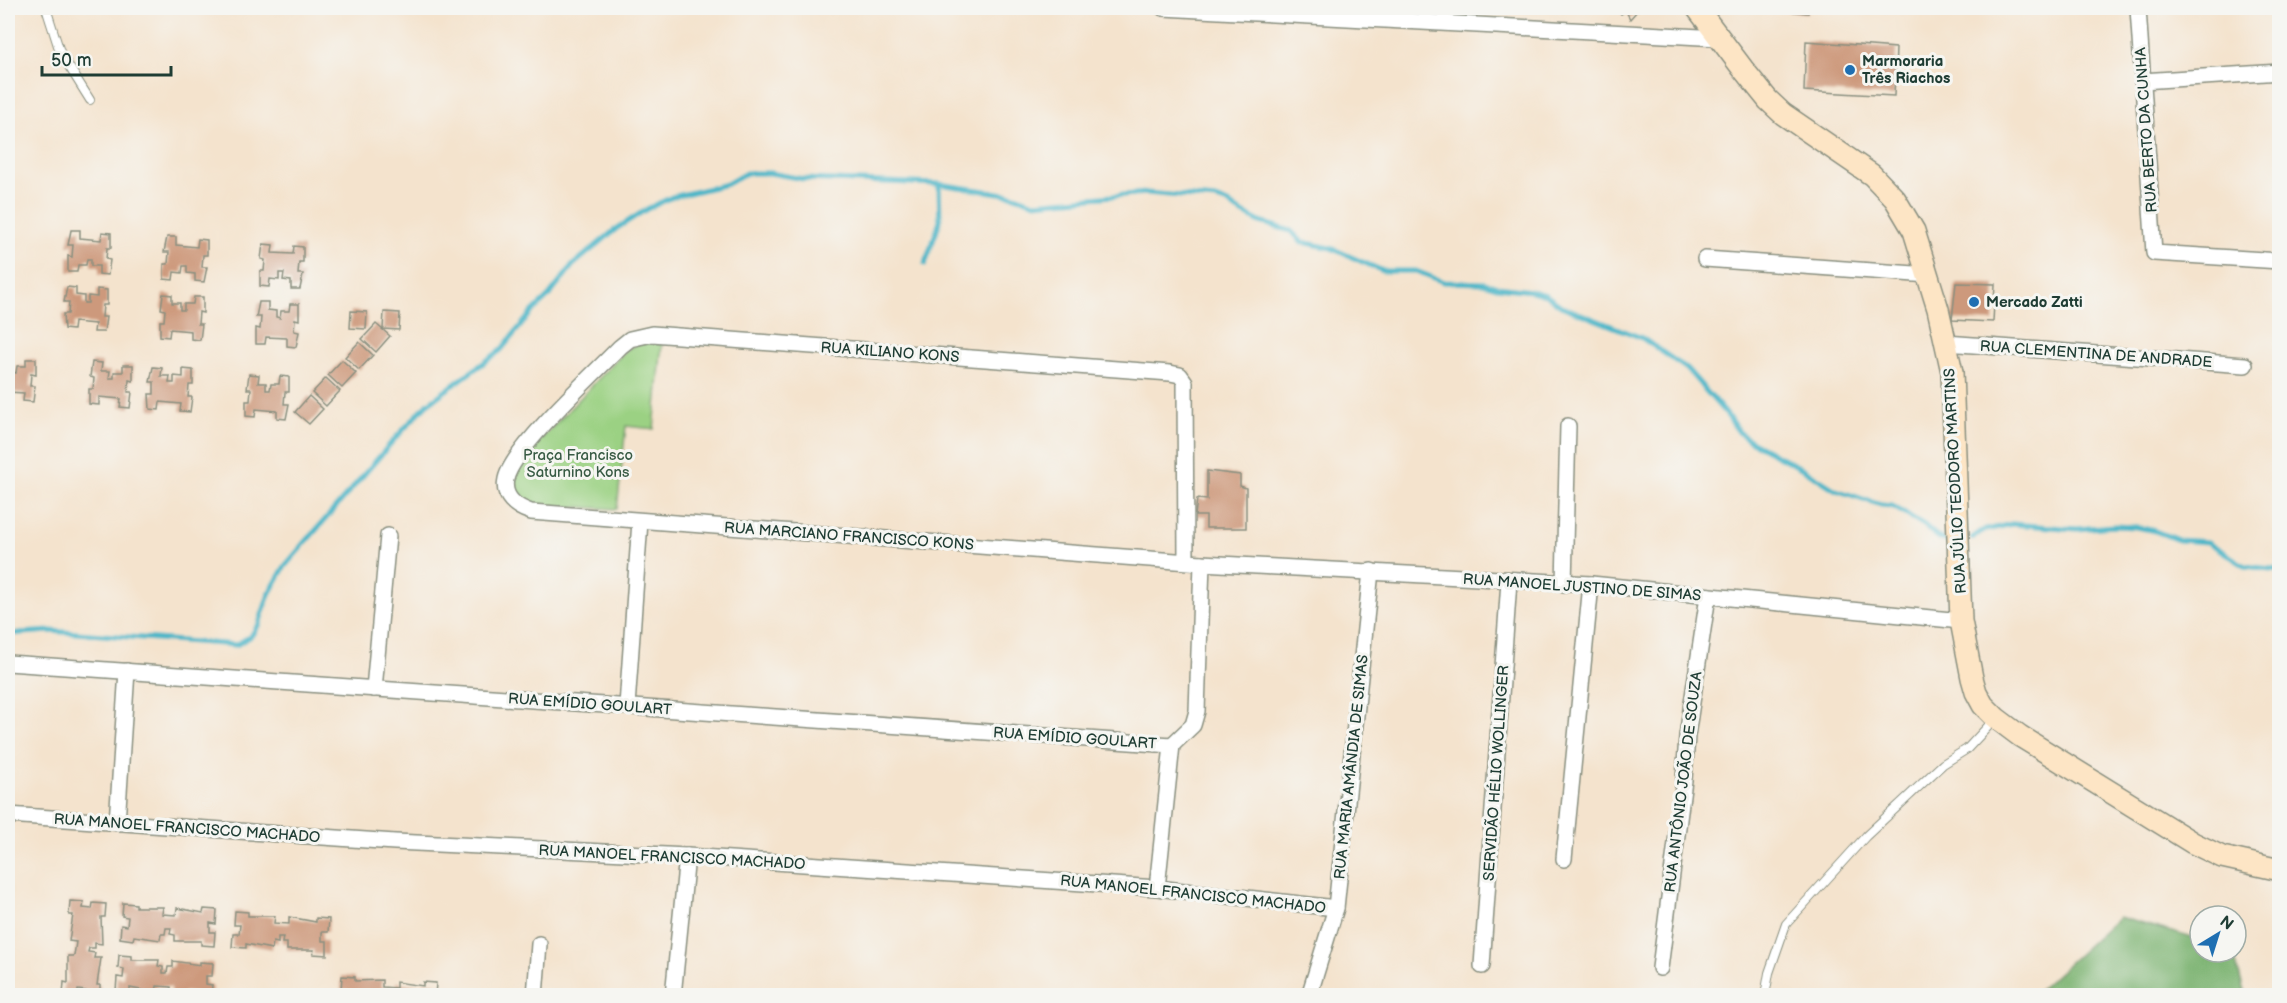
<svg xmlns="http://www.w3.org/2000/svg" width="2287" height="1003" font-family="'Balsamiq Sans',sans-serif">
	<rect width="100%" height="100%" fill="#f6f6f2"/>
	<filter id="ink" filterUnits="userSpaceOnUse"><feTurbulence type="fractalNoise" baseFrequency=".0167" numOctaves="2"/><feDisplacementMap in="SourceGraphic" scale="12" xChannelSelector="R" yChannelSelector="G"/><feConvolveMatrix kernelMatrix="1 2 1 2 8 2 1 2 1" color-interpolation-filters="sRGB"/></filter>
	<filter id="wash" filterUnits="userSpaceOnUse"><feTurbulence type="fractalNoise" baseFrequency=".008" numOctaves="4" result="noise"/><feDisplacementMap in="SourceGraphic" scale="24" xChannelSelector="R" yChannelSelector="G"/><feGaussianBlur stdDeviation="1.35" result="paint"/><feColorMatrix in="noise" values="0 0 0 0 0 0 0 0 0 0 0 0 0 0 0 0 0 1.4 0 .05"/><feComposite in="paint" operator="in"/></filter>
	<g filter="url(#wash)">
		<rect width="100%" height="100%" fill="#f4e3cd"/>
		<path fill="#9bd183" stroke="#5d875c" stroke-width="1.5" d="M651 342 662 343 654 429 626 426 617 509 534 505C503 495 512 476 526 455L627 349 639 343Z"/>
		<polygon fill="#7cb371" stroke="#4e7852" stroke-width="1.5" points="2119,917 2200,940 2200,952 2233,952 2245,995 2034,995"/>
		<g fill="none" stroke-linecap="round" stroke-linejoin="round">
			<g stroke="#4bb6c8" stroke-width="5">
				<polyline points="925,264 940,221 939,184"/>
				<polyline points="1972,538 1982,531 2012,524 2077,529 2114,526 2137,527 2155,531 2178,540 2208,542 2245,566 2280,570"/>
				<polyline points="8,634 50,631 236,645 251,636 259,624 269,594 285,566 392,442 426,405 501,350 532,312 549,296 573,265 616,229 647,209 672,197 727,184 746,173 770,173 803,179 939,184 1012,195 1035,203 1146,193 1216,199 1228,203 1237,210 1260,222 1291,231 1302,242 1331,248 1383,271 1416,271 1444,282 1484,283 1497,287 1532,291 1546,295 1561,306 1642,338 1687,369 1727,415 1739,432 1750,441 1803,469 1836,490 1881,505 1892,506 1924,525 1939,538 1950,542"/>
			</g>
		</g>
		<g id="blocks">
			<g fill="#cd997c">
				<polygon points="1617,8 1644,8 1637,11 1630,19 1626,11 1621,14"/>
				<polygon points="1762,8 1808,8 1808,13 1762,9"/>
				<polygon points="1806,41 1896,48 1894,96 1804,91"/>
				<polygon points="8,225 15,225 15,241 11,240 10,252 14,252 12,267 8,267"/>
				<polygon points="71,230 80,230 80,238 101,240 102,232 111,233 111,248 107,248 106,259 110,260 108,275 99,274 99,266 91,266 91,259 87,259 86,265 78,265 77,272 68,272 68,256 72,257 73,245 68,245"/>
				<polygon points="167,237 176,237 176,245 197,247 198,239 207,240 207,255 203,255 202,267 207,267 204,282 195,281 195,274 187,273 187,266 183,266 182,273 174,272 173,280 164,279 164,264 168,264 169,252 164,252"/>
				<polygon points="263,244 273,245 272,253 293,254 294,246 303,247 303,262 299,262 298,274 303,274 300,289 291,289 291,281 283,280 284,273 279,273 279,280 270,279 269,287 260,286 260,271 264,271 265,260 261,259"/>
				<rect x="8" y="283" width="3" height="15"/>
				<polygon points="1956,283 1995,284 1993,322 1952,320"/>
				<polygon points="67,287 76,288 76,295 84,296 84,303 88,303 88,296 97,297 97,289 107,290 107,305 103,305 102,317 106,317 104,332 94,332 95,324 74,322 73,330 64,329 63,314 68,314 69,302 64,302"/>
				<polygon points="163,294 172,295 172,303 180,303 180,310 184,310 184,304 193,304 194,297 203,297 203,313 199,312 198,324 202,324 200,340 191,339 191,331 170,329 169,337 160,336 160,321 164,321 165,310 161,309"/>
				<polygon points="259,302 268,302 268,310 276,311 276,317 280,318 281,311 289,311 290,304 299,304 299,320 295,319 294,331 299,332 296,347 287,346 287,338 266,337 265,344 256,344 256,328 260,329 261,317 256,317"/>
				<polygon points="351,311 367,312 366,329 350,328"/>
				<polygon points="384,312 400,313 399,330 383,329"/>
				<polygon points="376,324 390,336 376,352 362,339"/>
				<polygon points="359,342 373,355 359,370 345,357"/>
				<polygon points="26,359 36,359 36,375 31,374 30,386 35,386 33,402 23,401 24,393 8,392 8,365 13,365 12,372 16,373 17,366 26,366"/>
				<polygon points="342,360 356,373 342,388 328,375"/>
				<polygon points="92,362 102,363 101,371 110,371 109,378 114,378 114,372 123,372 123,365 133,365 133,381 129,380 128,392 132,392 130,408 120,407 121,399 99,397 99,405 89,404 89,389 93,389 94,378 90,377"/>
				<polygon points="153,367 162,368 161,376 170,376 169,383 174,383 174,376 183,377 183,369 193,370 193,385 189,385 188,397 192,397 190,412 180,411 181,404 160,402 159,410 150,409 149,394 154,394 154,382 150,382"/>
				<polygon points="249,374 259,375 258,383 266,383 266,390 270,390 271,384 279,384 280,376 289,377 289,392 285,392 284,404 289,404 286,419 277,418 277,411 256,409 255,417 246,416 246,401 250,401 251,389 247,389"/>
				<polygon points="326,378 340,391 326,406 312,393"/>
				<polygon points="309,396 323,409 309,424 295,412"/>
				<polygon points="1207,471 1240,475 1240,486 1246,488 1246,528 1206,528 1206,516 1195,516 1197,499 1207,500"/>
				<polygon points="70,901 84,902 83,908 92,909 93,903 106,904 105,917 101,917 102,944 95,943 95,948 89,948 88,952 95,953 94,958 101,958 97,985 100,985 100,996 86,996 86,991 78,990 77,996 63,995 64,982 68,983 68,956 74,956 76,942 69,941 73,915 69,915"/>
				<polygon points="123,903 136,904 136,907 163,907 162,914 176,915 177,908 203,913 204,909 217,910 216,924 210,923 210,932 215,932 214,946 201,945 201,941 175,941 175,935 170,934 171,928 166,928 165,934 161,934 160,940 134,936 133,940 120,938 121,925 127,926 128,917 122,916"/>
				<polygon points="235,911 248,912 248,916 275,916 274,923 289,924 289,917 316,922 316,918 329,919 328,932 322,932 322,941 327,941 327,955 313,954 314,950 287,950 287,943 282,943 283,937 278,937 278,943 273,942 272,949 246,944 246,948 232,947 233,934 239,934 240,925 234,925"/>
				<polygon points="119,955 132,956 132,960 159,960 158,966 163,967 163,973 167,973 168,967 173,967 173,961 200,965 200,962 213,963 212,976 206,976 206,984 212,985 211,996 184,992 184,995 171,994 171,987 157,986 156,993 130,988 130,992 116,991 117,977 123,978 124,969 118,968"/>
				<polygon points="342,976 355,977 355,981 382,980 382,987 396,988 396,982 423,986 423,982 436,983 435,996 347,996 347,990 341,990"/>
			</g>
		</g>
	</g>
	<g filter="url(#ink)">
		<use href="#blocks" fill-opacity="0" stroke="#8a9080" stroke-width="1.5"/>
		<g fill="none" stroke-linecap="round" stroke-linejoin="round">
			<defs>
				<g id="service">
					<polyline points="46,8 60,52 90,100"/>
					<polyline points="1765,996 1769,973 1786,924 1866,836 1943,764 1967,749 1995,719"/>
				</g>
				<g id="minor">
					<polyline points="1163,8 1719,38"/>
					<polyline points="2138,8 2154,253 2280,261"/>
					<polyline points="2142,81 2280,72"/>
					<polyline points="1705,259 1929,275"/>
					<polyline points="1946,343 2245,365"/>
					<path d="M1186 561 1185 382 1180 375 1170 373 652 334 630 339 620 347C595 373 512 449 506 479 502 497 516 507 531 512L1202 563 1591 584 1961 621"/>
					<polyline points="1564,584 1568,426"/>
					<polyline points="8,663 1172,745"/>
					<polyline points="374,689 388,536"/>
					<polyline points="627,706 640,521"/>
					<polyline points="1172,745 1193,725 1197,711 1202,563"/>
					<polyline points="8,815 395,842 687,856 1157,888 1336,908"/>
					<polyline points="117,823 127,671"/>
					<polyline points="1564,859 1591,584"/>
					<polyline points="1157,888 1172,745"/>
					<polyline points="1482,966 1509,581"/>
					<polyline points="1660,968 1684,780 1687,736 1708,596"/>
					<polyline points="535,996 539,944"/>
					<polyline points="673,996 687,856"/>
					<polyline points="1309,996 1336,908 1371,571"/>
				</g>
				<polyline id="secondary" points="1697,8 1743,69 1768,100 1783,114 1872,175 1895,199 1914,231 1938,309 1952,372 1961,621 1972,678 1976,692 1983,705 1996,718 2020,736 2193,843 2222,857 2280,870"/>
			</defs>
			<use href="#service" stroke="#8a9080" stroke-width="10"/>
			<use href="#minor" stroke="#8a9080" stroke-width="18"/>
			<use href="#secondary" stroke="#8a9080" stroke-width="24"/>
			<use href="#service" stroke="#fff" stroke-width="8"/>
			<use href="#minor" stroke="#fff" stroke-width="15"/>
			<use href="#secondary" stroke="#fde5c5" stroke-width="21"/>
		</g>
	</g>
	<g fill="#1f6fb2" stroke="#f6f6f2" stroke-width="2">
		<circle cx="1850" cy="70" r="6"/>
		<circle cx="1974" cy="302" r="6"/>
	</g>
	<g text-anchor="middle" stroke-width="6" stroke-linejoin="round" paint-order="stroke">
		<g font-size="15" font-weight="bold" fill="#1f3d34" stroke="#f6f6f2" text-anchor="start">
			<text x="1862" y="66">Marmoraria<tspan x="1862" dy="17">Três Riachos</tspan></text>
			<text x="1986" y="307">Mercado Zatti</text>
		</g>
		<g font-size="15" fill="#1f3d34" stroke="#f6f6f2">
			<text transform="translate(2146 130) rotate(-94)" y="5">RUA BERTO DA CUNHA</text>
			<text transform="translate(890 352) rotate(4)" y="5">RUA KILIANO KONS</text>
			<text transform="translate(2096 354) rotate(4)" y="5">RUA CLEMENTINA DE ANDRADE</text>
			<text transform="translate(1955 481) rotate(-93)" y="5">RUA JÚLIO TEODORO MARTINS</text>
			<text transform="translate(849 536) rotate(4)" y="5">RUA MARCIANO FRANCISCO KONS</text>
			<text transform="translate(1582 587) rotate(4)" y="5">RUA MANOEL JUSTINO DE SIMAS</text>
			<text transform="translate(590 704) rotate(4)" y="5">RUA EMÍDIO GOULART</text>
			<text transform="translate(1075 738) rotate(4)" y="5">RUA EMÍDIO GOULART</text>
			<text transform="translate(1351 767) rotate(-84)" y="5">RUA MARIA AMÂNDIA DE SIMAS</text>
			<text transform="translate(1496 773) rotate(-86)" y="5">SERVIDÃO HÉLIO WOLLINGER</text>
			<text transform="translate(1683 782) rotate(-83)" y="5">RUA ANTÔNIO JOÃO DE SOUZA</text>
			<text transform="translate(187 828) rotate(4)" y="5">RUA MANOEL FRANCISCO MACHADO</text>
			<text transform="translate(672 857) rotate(3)" y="5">RUA MANOEL FRANCISCO MACHADO</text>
			<text transform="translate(1193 894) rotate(6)" y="5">RUA MANOEL FRANCISCO MACHADO</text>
		</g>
		<g font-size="15" fill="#385b44" stroke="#f6f6f2">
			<text x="578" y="460">Praça Francisco<tspan x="578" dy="17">Saturnino Kons</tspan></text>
		</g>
	</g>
	<rect width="2287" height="1003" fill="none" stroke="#f6f6f2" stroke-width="30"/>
	<g transform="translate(2218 934) rotate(38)"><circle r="28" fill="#f6f6f2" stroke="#a0aca6" stroke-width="1.5"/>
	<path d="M0-4.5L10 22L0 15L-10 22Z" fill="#1f6fb2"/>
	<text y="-9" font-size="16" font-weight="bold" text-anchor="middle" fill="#1f3d34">N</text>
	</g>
	<path d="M42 66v9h129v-9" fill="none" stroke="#1f3d34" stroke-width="3"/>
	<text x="51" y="66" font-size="18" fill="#1f3d34" stroke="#f6f6f2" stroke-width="4.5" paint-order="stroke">50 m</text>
</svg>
